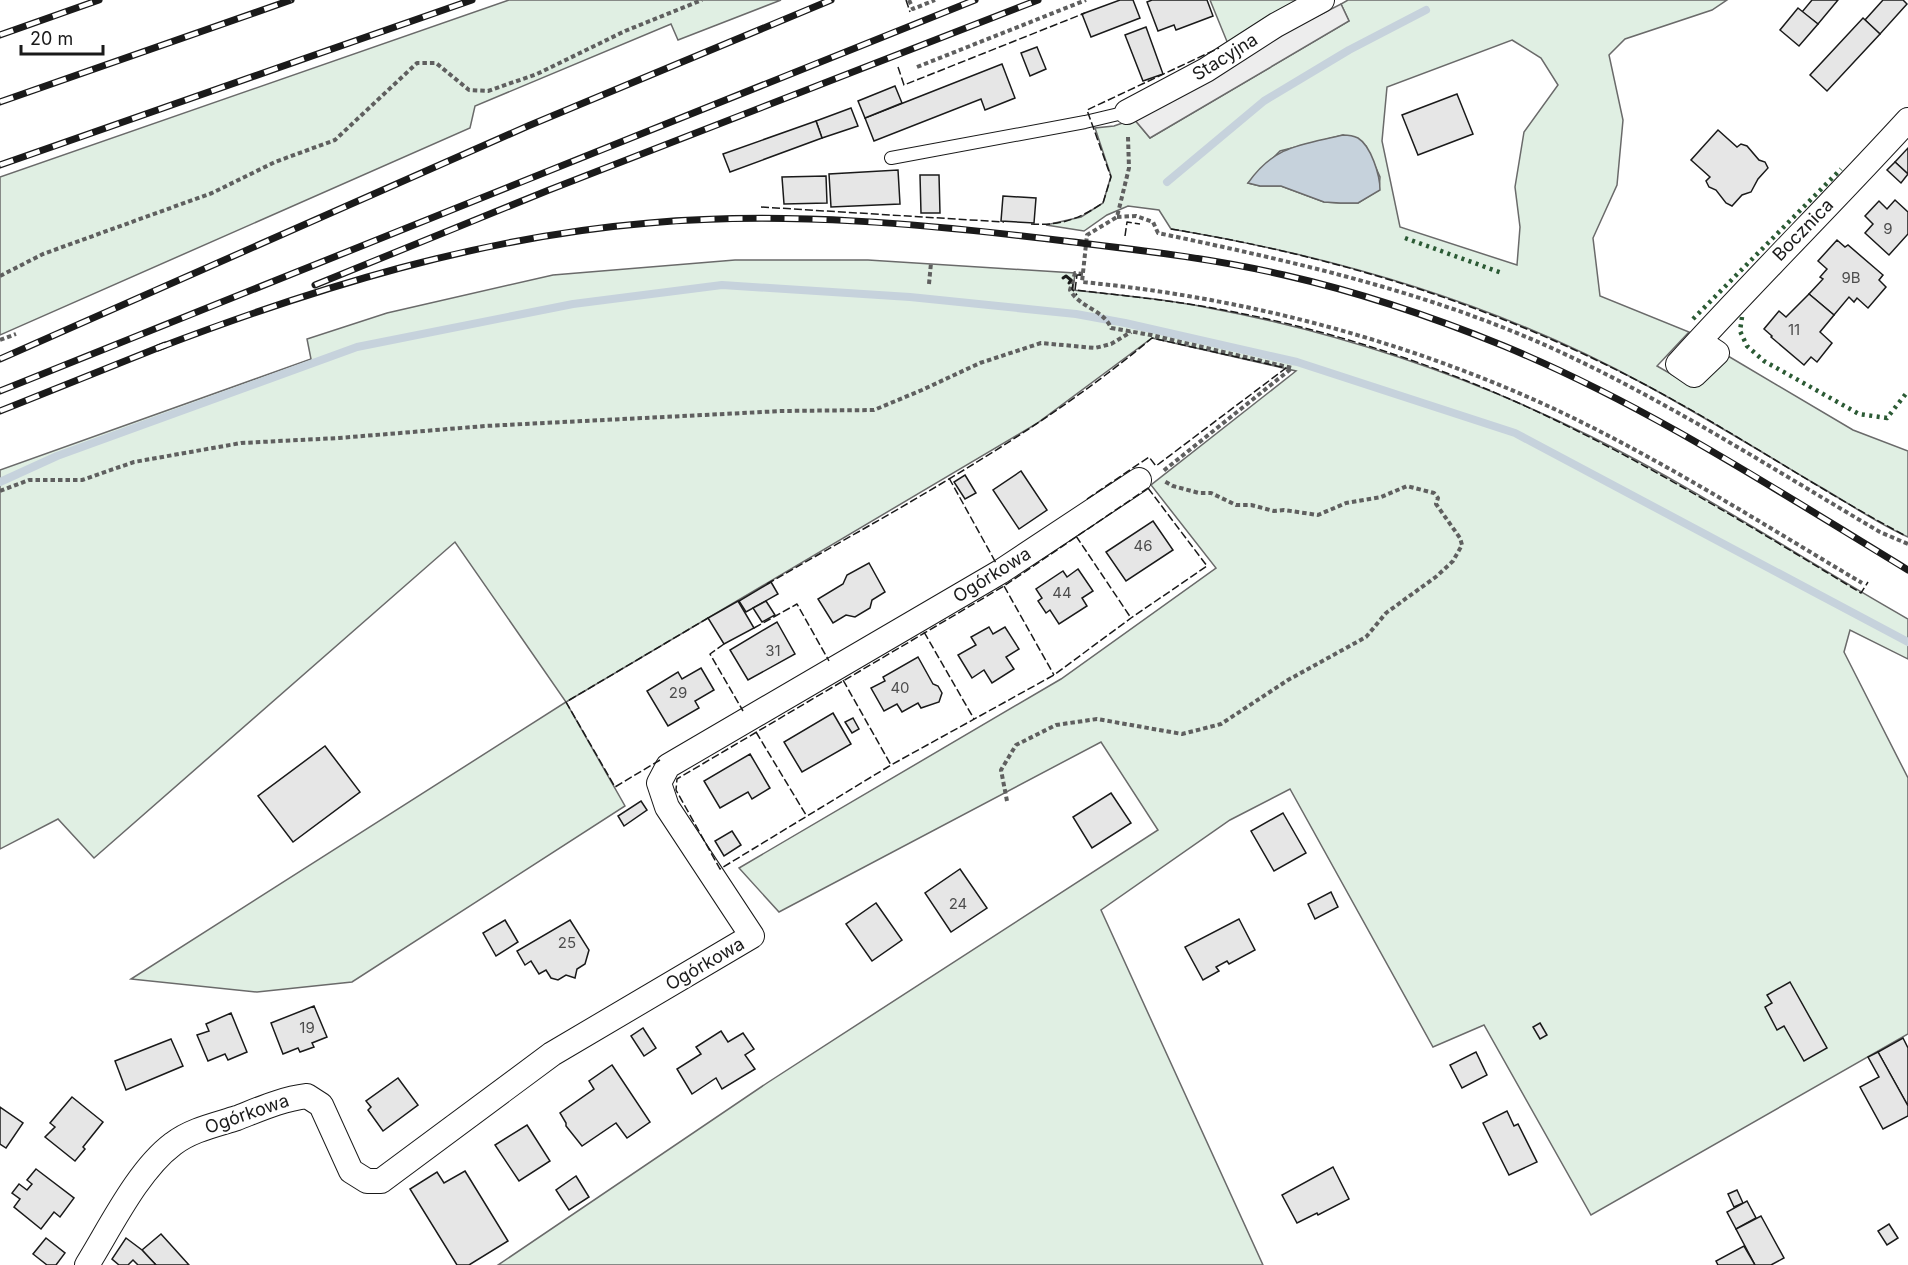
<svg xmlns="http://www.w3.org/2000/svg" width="1908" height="1265" font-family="Inter,sans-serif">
	<rect width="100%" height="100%" fill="#fff"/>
	<g fill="#e0efe3" stroke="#6a6a6a" stroke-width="1.5" fill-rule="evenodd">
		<polygon points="509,0 781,0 678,40 671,24 475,106 470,128 0,335 0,177"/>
		<polygon points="1210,0 1297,0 1228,44"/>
		<path d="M1348 0H1727L1712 10 1625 39 1609 55 1623 120 1617 185 1593 238 1600 296 1689 332 1657 366 1692 386 1728 356 1853 430 1908 451V537C1876 523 1847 502 1817 485 1760 451 1703 416 1644 384 1498 304 1335 256 1171 229L1159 210 1128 206 1107 215 1084 231 1046 225 1081 217 1103 203 1111 176 1095 128 1114 126 1134 119 1150 138 1349 21 1341 4ZM1512 40 1541 58 1558 85 1524 132 1515 187 1520 227 1517 265 1400 227 1382 141 1387 87ZM1343 135 1366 146 1380 177 1379 190 1358 203H1340L1324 202 1281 186H1260L1248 183 1280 151Z"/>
		<path d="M735 260H868L1075 273 1073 290C1117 295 1161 298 1204 307 1339 332 1469 376 1592 437 1701 491 1802 559 1908 619V659L1850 630 1844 652 1908 778V1034L1591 1215 1484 1025 1433 1047 1290 789 1230 820 1101 910 1263 1265H498L767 1083 1158 830 1101 742 779 912 739 868 1061 679 1216 568 1151 485 1296 371 1152 338 1036 424 566 702 625 806 352 982 257 992 131 979 566 702 455 542 94 858 58 819 0 849V470L311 359 307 339 387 313 553 275Z"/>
	</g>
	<polygon fill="#ededed" stroke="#6a6a6a" stroke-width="1.5" points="1341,4 1349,21 1150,138 1134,119 1280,35"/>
	<path fill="#c6d2dc" stroke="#6a6a6a" stroke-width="1.5" d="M1343 135C1348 135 1354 136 1358 138 1371 146 1380 175 1380 190L1358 203H1340L1324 202 1281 186H1260L1248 183C1275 145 1301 145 1343 135Z"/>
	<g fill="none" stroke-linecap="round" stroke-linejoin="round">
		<g stroke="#c6d2dc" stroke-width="8">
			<polyline points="1167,182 1264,101 1349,50 1426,10"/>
			<polyline points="0,482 57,456 357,347 573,304 722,285 910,297 1076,314 1125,323 1297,362 1515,433 1908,642"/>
		</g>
	</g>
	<g fill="#e6e6e6" stroke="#1a1a1a" stroke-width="1.5">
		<polygon points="1120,0 1133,0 1140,18 1091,37 1082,14"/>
		<polygon points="1152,0 1207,0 1213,16 1176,30 1174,25 1158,31 1147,2"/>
		<polygon points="1812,0 1838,0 1818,24 1802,12"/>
		<polygon points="1883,0 1903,0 1907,4 1880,34 1865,20"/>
		<polygon points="1798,8 1818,24 1799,46 1780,30"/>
		<polygon points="1863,18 1880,34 1827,91 1810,75"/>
		<polygon points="1146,27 1163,74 1143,81 1125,35"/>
		<polygon points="1037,47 1046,69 1030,76 1021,53"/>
		<polygon points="1002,64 1015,98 985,110 981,99 874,141 865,118"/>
		<polygon points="895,86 902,103 865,118 858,101"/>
		<polygon points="1457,94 1473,134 1418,155 1402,115"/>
		<polygon points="851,108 858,126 822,138 816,121"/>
		<polygon points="816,121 822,138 730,172 723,154"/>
		<polygon points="1718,130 1737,147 1741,144 1747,146 1759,160 1765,162 1768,168 1758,179 1751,192 1742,195 1732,206 1726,203 1716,190 1709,187 1706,181 1710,177 1691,160"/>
		<polygon points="1908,148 1908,174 1895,162"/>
		<polygon points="1895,162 1908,174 1901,183 1887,170"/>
		<polygon points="898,170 900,204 831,207 829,174"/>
		<polygon points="920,175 939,175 940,213 921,213"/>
		<polygon points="826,176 827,203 784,204 782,177"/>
		<polygon points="1003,196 1036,198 1034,223 1001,221"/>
		<polygon points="1895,200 1908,212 1908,234 1889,255 1865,233 1873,224 1865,216 1879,201 1887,209"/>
		<polygon points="1837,240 1845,247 1848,245 1883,275 1879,280 1886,287 1868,308 1857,298 1854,302 1849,297 1834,315 1809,294 1823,279 1820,277 1827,269 1818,261"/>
		<polygon points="1809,294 1834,315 1820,332 1832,343 1817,362 1811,357 1804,365 1771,337 1772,336 1764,329 1779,311 1786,317"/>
		<polygon points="1021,471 1047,510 1019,529 993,490"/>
		<polygon points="965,475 976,493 965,499 954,482"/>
		<polygon points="1153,521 1173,550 1126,581 1106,552"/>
		<polygon points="869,563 885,592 872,600 870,608 855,617 846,615 833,623 818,599 843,584 847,575"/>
		<polygon points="1078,569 1093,591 1082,598 1087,606 1059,624 1050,610 1046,613 1038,601 1042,598 1036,589 1063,571 1067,577"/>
		<polygon points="771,582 778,594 746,612 739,601"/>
		<polygon points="738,601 754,628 724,644 708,618"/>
		<polygon points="766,601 775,615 762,622 753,608"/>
		<polygon points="777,622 795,654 748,680 730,650"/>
		<polygon points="989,627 993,634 1005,627 1019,649 1006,657 1014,669 992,683 984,670 972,678 958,655 976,645 971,637"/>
		<polygon points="918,657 933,684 938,686 942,693 939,702 921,708 918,703 902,712 897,704 884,711 871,688 885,681 883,677"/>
		<polygon points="701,668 714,690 695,701 699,708 668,726 647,691 678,672 682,679"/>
		<polygon points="833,713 851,744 802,772 784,742"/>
		<polygon points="853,718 859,729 852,733 845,722"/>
		<polygon points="325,746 360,792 293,842 258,796"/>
		<polygon points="750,754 770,788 752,799 748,792 720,808 704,781"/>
		<polygon points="1111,793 1131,823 1092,848 1073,817"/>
		<polygon points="641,801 647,810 624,826 618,816"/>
		<polygon points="1283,813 1306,853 1274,871 1251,831"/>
		<polygon points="732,831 741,845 724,856 715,841"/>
		<polygon points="960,869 987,908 951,932 925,893"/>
		<polygon points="1331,892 1338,907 1315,919 1308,904"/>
		<polygon points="876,903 902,940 872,961 846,924"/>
		<polygon points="1239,919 1255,950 1229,964 1227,961 1216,967 1219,971 1203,980 1185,947"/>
		<polygon points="505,920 518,942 496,956 483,933"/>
		<polygon points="570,920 589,950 585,964 577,969 575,978 566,975 558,980 551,978 546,970 539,974 531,961 525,965 517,951"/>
		<polygon points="1790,982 1827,1048 1804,1061 1784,1026 1777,1030 1765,1007 1772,1003 1767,995"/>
		<polygon points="314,1006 327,1037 312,1043 314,1047 300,1052 298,1048 283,1054 271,1023"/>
		<polygon points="231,1013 247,1052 228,1060 225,1054 208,1061 197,1035 209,1031 206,1024"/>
		<polygon points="1540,1023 1547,1035 1540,1039 1533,1027"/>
		<polygon points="643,1028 656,1048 644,1056 631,1036"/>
		<polygon points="721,1031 728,1042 743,1033 754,1049 745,1055 755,1069 722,1089 716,1078 692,1094 677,1069 701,1054 696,1047"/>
		<polygon points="1903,1038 1908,1048 1908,1106 1878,1052"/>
		<polygon points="171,1039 183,1066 126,1090 115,1061"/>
		<polygon points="1476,1052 1487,1075 1462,1088 1450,1065"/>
		<polygon points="1878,1052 1908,1106 1908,1116 1883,1129 1860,1087 1879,1077 1868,1057"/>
		<polygon points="612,1065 650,1122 627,1138 616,1123 582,1146 566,1126 566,1123 560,1113 594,1089 589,1081"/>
		<polygon points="398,1078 418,1105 383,1131 368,1110 371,1107 366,1101"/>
		<polygon points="72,1097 103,1122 83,1147 85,1149 75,1161 45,1137 55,1127 50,1123"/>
		<polygon points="0,1107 23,1123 6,1148 0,1144"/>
		<polygon points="1507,1111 1514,1126 1518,1124 1537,1162 1509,1175 1483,1123"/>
		<polygon points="527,1125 550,1161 519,1181 495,1145"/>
		<polygon points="1333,1167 1349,1199 1318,1215 1317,1213 1297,1223 1282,1195"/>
		<polygon points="36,1169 74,1198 60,1217 54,1212 41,1229 14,1207 20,1199 12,1193 19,1184 27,1190 32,1184 27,1180"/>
		<polygon points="465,1171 508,1241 469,1265 457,1265 410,1189 437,1172 444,1183"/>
		<polygon points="576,1176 589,1197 569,1210 556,1190"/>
		<polygon points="1737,1190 1743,1203 1734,1207 1728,1194"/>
		<polygon points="1747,1201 1756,1218 1736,1229 1727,1212"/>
		<polygon points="1761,1216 1784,1258 1771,1265 1755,1265 1736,1229"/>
		<polygon points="1889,1224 1898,1238 1887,1245 1878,1231"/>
		<polygon points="161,1234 189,1265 156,1265 142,1250"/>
		<polygon points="46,1238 65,1253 56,1265 47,1265 33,1254"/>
		<polygon points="126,1238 142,1250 156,1265 138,1265 133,1260 128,1265 119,1265 112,1259"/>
		<polygon points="1744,1246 1755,1265 1718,1265 1716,1261"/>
	</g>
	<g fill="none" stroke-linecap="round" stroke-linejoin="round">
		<defs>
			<polyline id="service" points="891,158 1085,122 1127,112"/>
			<g id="minor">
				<polyline points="1127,112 1206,70 1276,25 1322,0"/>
				<path d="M1699 341 1717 353 1694 375 1678 364C1753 281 1833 202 1908 120"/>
				<path d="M87 1265C110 1228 138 1170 173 1144 191 1130 215 1125 237 1118 260 1109 282 1099 307 1096L321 1105 351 1171 367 1181H381L552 1054 752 936 667 807 659 783 668 766 1000 572 1139 480"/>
			</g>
		</defs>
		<use href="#service" stroke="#1a1a1a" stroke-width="14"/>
		<use href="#minor" stroke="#1a1a1a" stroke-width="26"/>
		<g stroke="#5f5f5f" stroke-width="4" stroke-dasharray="4.5 3" stroke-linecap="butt">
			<polyline points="909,0 913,9 935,0"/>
			<polyline points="917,67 1086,0"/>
			<path d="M1128 137 1129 168 1117 217 1087 235 1082 282C1239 297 1393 337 1537 401 1650 452 1756 520 1862 583"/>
			<path d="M1117 217 1136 216 1153 222 1158 233C1300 263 1439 294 1571 357 1678 408 1778 472 1880 532L1908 544"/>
			<path d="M1083 274 1075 273 1070 290C1079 307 1104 310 1111 328L1151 335 1292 368 1162 472"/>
			<polyline points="0,276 43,254 212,193 275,162 335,140 417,63 436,63 469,90 488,91 537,74 625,31 702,0"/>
			<polyline points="929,284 931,263"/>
			<polyline points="0,340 16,334"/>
			<polyline points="0,491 29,480 82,480 134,462 241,443 339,438 485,426 782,411 874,410 922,390 980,363 1041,343 1095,348 1111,344 1131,332"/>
			<polyline points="1007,801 1001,770 1016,745 1056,725 1097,719 1182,734 1221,724 1288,680 1366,637 1386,613 1437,576 1453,561 1462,545 1460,538 1436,504 1438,498 1434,493 1407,486 1381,497 1346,503 1318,515 1284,510 1274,511 1251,505 1236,505 1211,493 1199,493 1173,486 1164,481"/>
		</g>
		<use href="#service" stroke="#fff" stroke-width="12"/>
		<use href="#minor" stroke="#fff" stroke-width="24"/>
		<defs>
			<g id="rail">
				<polyline points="0,35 99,0"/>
				<polyline points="0,102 291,0"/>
				<polyline points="0,165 472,0"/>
				<polyline points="315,285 549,190 1038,0"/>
				<path d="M158 348C315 288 480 237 649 223 787 211 927 224 1065 241 1138 250 1211 258 1284 275 1359 292 1433 317 1504 346 1647 405 1776 490 1908 570"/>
				<polyline points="0,359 528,126 831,0"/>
				<polyline points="0,391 975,0"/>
				<polyline points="0,411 165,345"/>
			</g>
		</defs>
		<use href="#rail" stroke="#1a1a1a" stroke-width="7"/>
		<use href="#rail" stroke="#fff" stroke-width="4.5" stroke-dasharray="14" stroke-linecap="butt"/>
		<g stroke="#2b5a34" stroke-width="4.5" stroke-dasharray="3 4.5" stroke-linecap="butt">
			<polyline points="1405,238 1502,273"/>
			<polyline points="1742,317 1740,331 1747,346 1764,361 1859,414 1887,418 1908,391"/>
			<polyline points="1693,319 1841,169"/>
		</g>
		<g stroke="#1a1a1a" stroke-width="1.5" stroke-dasharray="8 3" stroke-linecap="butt">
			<polyline points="906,0 910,12"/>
			<polyline points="898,67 904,85 1085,13"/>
			<polyline points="761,207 1004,222"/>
			<path d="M1031 224C1060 226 1079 219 1103 203L1111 177 1087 110 1219 48"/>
			<path d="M1171 229C1335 256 1493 305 1640 382 1730 429 1814 487 1904 535"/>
			<polyline points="1125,236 1127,222 1140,224"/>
			<path d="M1081 275H1077L1075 290C1117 295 1159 299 1201 306 1291 321 1382 347 1467 381 1606 437 1733 516 1861 593L1868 582"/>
			<polyline points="1073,284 1072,289 1077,295"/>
			<polyline points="949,478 996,563"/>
			<polygon points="1148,488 1207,566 1131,618 1054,675 891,765 720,869 676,790 677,779 1004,586"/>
			<polyline points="1076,536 1131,618"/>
			<path d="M767 584C899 508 1035 436 1152 338L1286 368 1156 466 1149 457 1087 499"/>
			<polyline points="1004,586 1054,675"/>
			<polyline points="754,628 797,604 829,661"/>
			<polyline points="924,632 974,719"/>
			<polyline points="724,644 710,654 743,711"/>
			<polyline points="843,680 891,765"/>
			<polyline points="756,732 806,815"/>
			<polyline points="660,760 615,787 566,702 708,618"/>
		</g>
		<polyline stroke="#1a1a1a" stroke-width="3" points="1063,278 1066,276 1071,280 1069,283"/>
	</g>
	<g text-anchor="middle" stroke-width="4.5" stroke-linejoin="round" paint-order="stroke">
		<g font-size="15" fill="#4d4d4d">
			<text x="1888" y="234">9</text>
			<text x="1851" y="283">9B</text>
			<text x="1794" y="335">11</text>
			<text x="1143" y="551">46</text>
			<text x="1062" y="598">44</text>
			<text x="773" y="656">31</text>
			<text x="900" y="693">40</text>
			<text x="678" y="698">29</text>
			<text x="958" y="909">24</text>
			<text x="567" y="948">25</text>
			<text x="307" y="1033">19</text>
		</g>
		<g font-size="18" fill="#1a1a1a" stroke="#fff">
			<text transform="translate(1225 57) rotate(-32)" y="6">Stacyjna</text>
			<text transform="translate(1803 230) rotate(-46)" y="6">Bocznica</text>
			<text transform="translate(992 575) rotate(-32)" y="6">Ogórkowa</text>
			<text transform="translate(705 964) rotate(-30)" y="6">Ogórkowa</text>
			<text transform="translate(247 1114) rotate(-19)" y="6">Ogórkowa</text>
		</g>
	</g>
	<path d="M21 45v9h82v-9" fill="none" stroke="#1a1a1a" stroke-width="3"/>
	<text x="30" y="45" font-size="18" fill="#1a1a1a" stroke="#ffffff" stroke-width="4.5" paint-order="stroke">20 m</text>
</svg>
